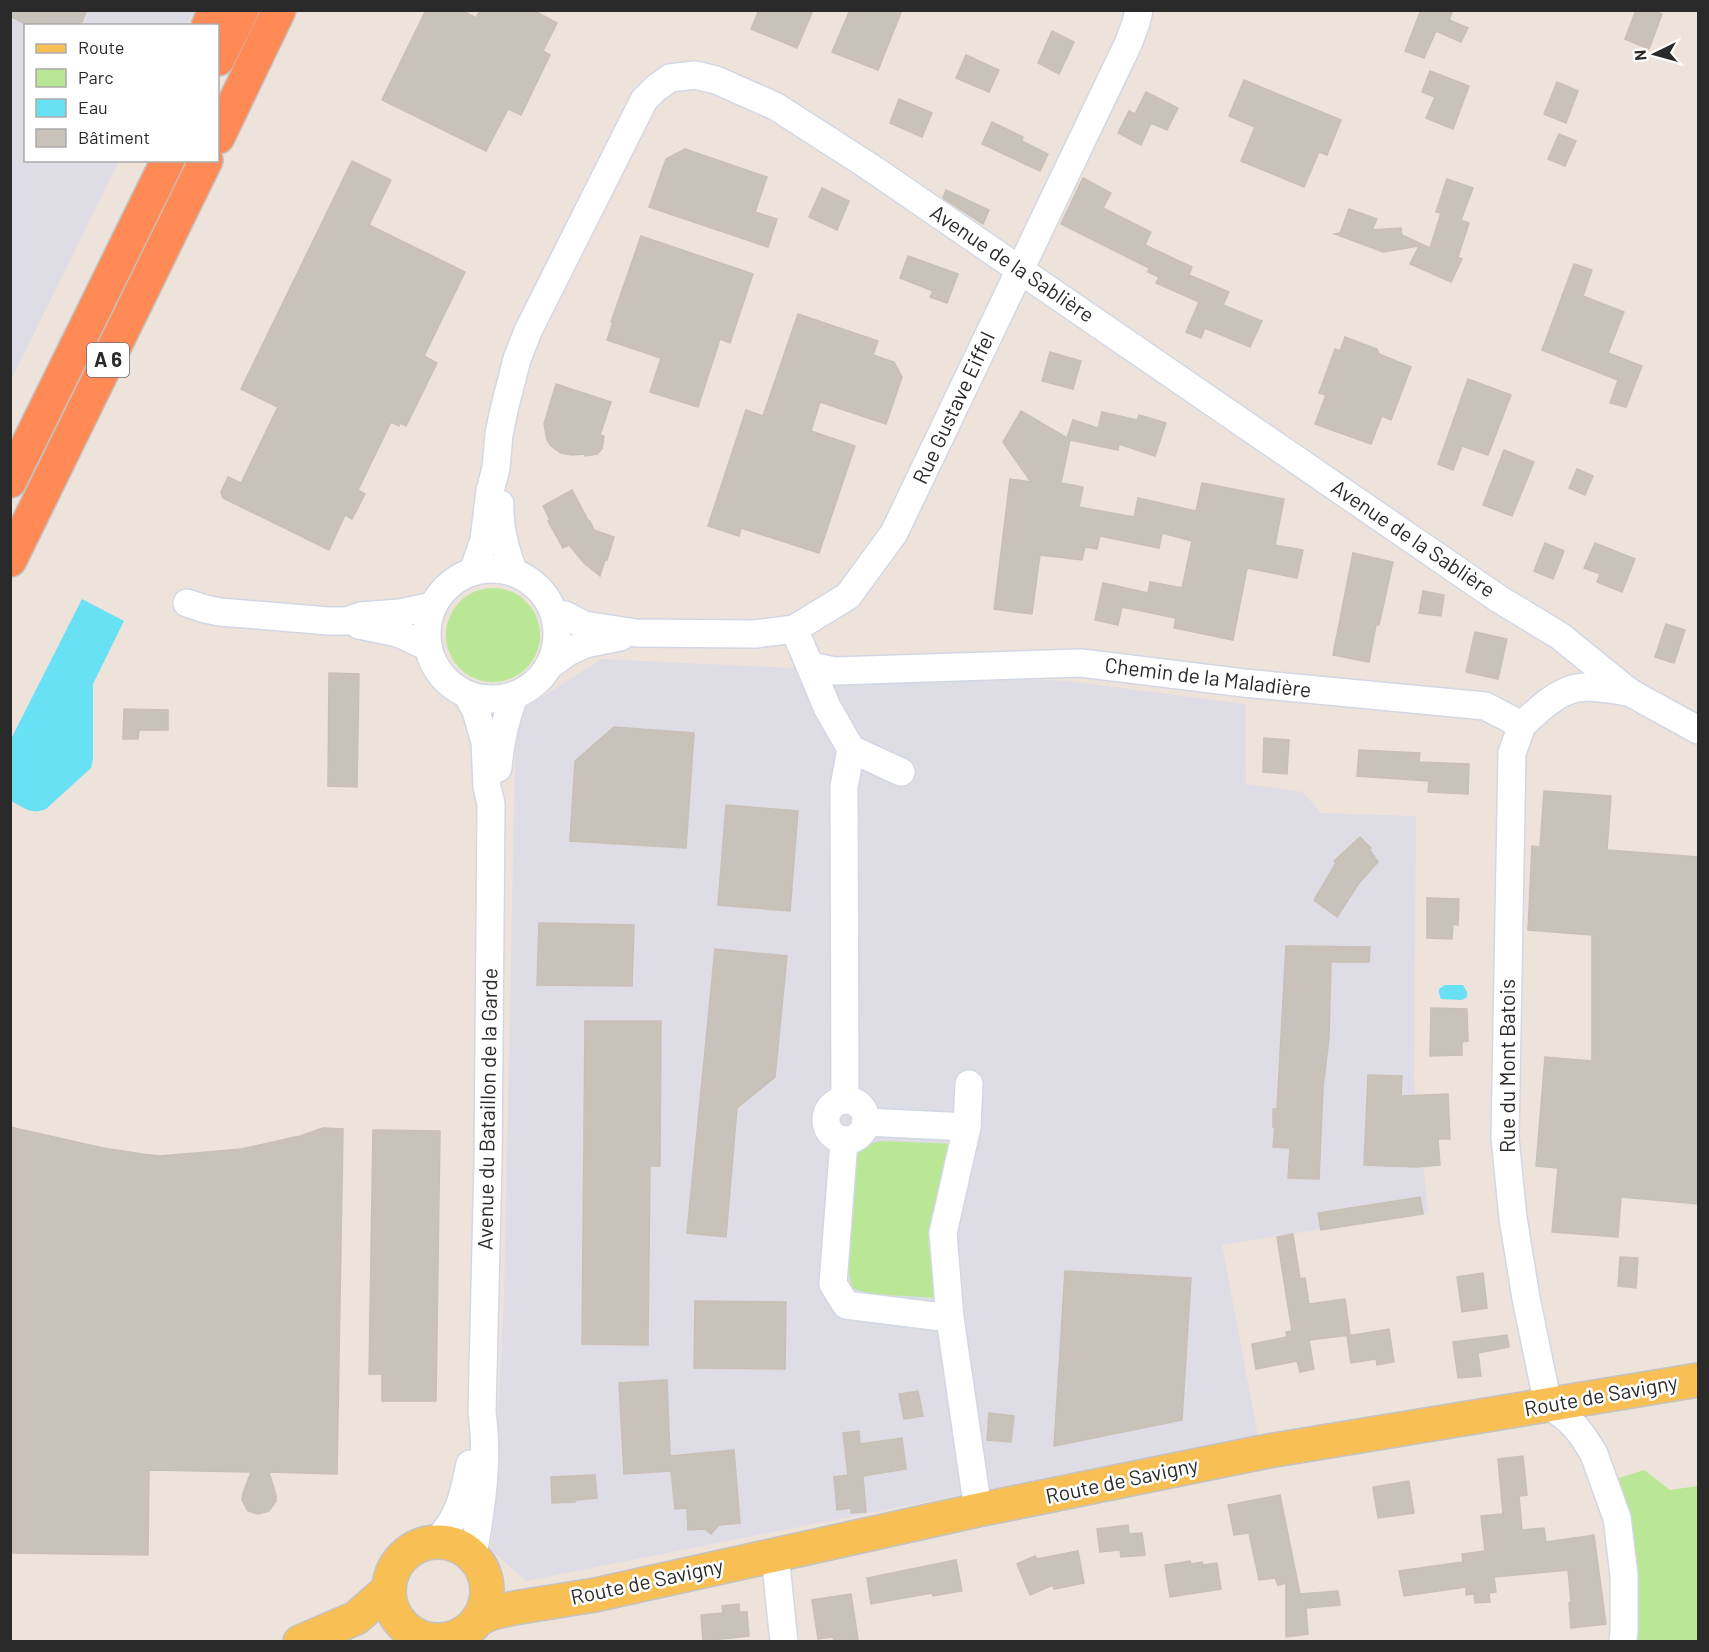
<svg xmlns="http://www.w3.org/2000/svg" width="1709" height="1652" font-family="Barlow,sans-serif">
	<rect width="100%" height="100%" fill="#ede3db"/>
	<g fill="#dedce5">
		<polygon points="11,11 194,11 187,25 26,26 26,160 119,161 11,380"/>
		<polygon points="601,659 1067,681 1245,704 1246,784 1303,792 1321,813 1416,816 1414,1080 1428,1212 1222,1245 1258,1436 526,1581 491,1550 504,1298 516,714"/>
	</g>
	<g fill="#bae795">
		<circle cx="493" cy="635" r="47"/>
		<polygon points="881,1141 957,1144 940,1298 870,1294 852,1288 848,1268 853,1168 861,1146"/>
		<polygon points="1644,1470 1670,1490 1698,1486 1698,1641 1635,1641 1637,1567 1619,1478"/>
	</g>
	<g fill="#68e1f5">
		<path d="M82 599 124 621 93 684V759L91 768 46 809C30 815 25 808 11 801V739Z"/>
		<polygon points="1445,985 1463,985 1467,992 1467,997 1462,1000 1441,999 1439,993 1439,989"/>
	</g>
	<g fill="#c8c2ba" stroke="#c9bfb5" stroke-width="1.5">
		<polygon points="10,10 87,10 80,26 29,26 10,16"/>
		<polygon points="426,10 461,10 476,18 480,10 533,10 557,23 543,51 550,55 521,115 508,109 486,151 382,100"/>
		<polygon points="759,10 813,10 797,48 751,29"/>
		<polygon points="850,10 902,10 878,70 832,52"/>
		<polygon points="1421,10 1453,10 1449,20 1468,28 1461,42 1436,31 1424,58 1405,51"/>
		<polygon points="1636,10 1653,10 1662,14 1649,49 1625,39"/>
		<polygon points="1052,31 1074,42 1059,74 1038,63"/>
		<polygon points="966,55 999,70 989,92 956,78"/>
		<polygon points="1430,71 1469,86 1453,129 1426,118 1435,97 1422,92"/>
		<polygon points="1244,80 1341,120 1327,155 1319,152 1304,187 1241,161 1255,127 1229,116"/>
		<polygon points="1557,82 1578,91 1566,123 1544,114"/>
		<polygon points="1146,92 1178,108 1167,130 1151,123 1141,145 1118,133 1129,111 1135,114"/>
		<polygon points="899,99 932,113 922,137 890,123"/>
		<polygon points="992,122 1023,137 1022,141 1048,154 1040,171 982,144"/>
		<polygon points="1559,134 1576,141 1565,166 1548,159"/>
		<polygon points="685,149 767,177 755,212 777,219 768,247 649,207 666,159"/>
		<polygon points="352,161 391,180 369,225 465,272 424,356 437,363 406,426 400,423 399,426 391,422 358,490 365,494 352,519 345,515 329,550 223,498 221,492 228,477 241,483 278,407 241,389"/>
		<polygon points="1083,178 1111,193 1103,208 1151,232 1145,245 1192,267 1189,275 1229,292 1223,305 1262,321 1250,347 1205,328 1201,338 1186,332 1199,302 1156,283 1159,277 1148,272 1149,268 1061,224"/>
		<polygon points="1447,179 1473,188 1461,220 1469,223 1458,257 1462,259 1451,282 1410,264 1419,246 1383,252 1335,234 1340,233 1349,209 1377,219 1372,230 1401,228 1402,235 1430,248 1441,213 1436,212"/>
		<polygon points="822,188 849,201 837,230 809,217"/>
		<polygon points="946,190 989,210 983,224 943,198"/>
		<polygon points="641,236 753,274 730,343 720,339 698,407 650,392 661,358 607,340 613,322 611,322"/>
		<polygon points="908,256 958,274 947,303 930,297 933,291 900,278"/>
		<polygon points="1574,264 1592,270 1583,296 1624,312 1608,353 1642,366 1626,407 1610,403 1618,380 1542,350"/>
		<polygon points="798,314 878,341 873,355 894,362 902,377 886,424 820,402 811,431 855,446 819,553 741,528 739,536 708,526 746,410 763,416"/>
		<polygon points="1345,337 1377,349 1379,354 1411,367 1391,420 1382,416 1371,444 1315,424 1326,395 1319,393 1335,349 1340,351"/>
		<polygon points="1050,352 1081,361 1073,389 1042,381"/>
		<polygon points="1468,379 1511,395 1488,455 1462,446 1453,470 1438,464"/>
		<polygon points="556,384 611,402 600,435 604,436 602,449 597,454 585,456 584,454 572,455 561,453 551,446 547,440 544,424"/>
		<polygon points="1021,411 1067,438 1073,420 1098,428 1102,412 1137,420 1139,415 1166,423 1155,456 1119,444 1118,450 1070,440 1061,483 1083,487 1079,507 1134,517 1138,498 1196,511 1202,483 1284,499 1275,545 1303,550 1297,578 1247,568 1233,640 1174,628 1176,618 1122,607 1118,625 1095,620 1103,583 1148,593 1150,582 1182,588 1192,541 1162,533 1159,548 1100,536 1097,549 1085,547 1082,560 1040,555 1032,614 994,609 1010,479 1031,482 1003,442"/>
		<polygon points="1504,450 1534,462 1512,516 1483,505"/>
		<polygon points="1577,469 1593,476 1585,495 1569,488"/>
		<polygon points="572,490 588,520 590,521 594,530 614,537 607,560 605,560 600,576 584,563 569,545 563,548 548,521 550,520 543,506"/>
		<polygon points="1545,543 1564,551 1553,579 1534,571"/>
		<polygon points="1595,543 1635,559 1622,592 1597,582 1600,574 1584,568"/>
		<polygon points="1353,553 1393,562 1379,625 1376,625 1369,662 1333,655"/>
		<polygon points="1423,591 1444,595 1441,616 1419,613"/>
		<polygon points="1666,624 1685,630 1674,663 1655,657"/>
		<polygon points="1475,632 1507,639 1498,679 1466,672"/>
		<polygon points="329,673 359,674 357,787 328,786"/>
		<polygon points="124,709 168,710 168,730 139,730 138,739 123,739"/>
		<polygon points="614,727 694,733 686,848 570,841 575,761"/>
		<polygon points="1264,738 1289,740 1287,774 1263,772"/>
		<polygon points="1359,750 1420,753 1419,762 1469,764 1468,794 1428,792 1429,781 1357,776"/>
		<polygon points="1544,791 1611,796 1607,850 1698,857 1698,1204 1621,1197 1618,1237 1552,1232 1558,1168 1536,1166 1545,1057 1592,1061 1592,935 1528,930 1532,846 1540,847"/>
		<polygon points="726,805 798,811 790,911 718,905"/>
		<polygon points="1360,837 1371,848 1369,849 1378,862 1359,883 1337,917 1314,900 1336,863 1334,861"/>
		<polygon points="1427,898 1459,899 1458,925 1453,924 1452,939 1427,938"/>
		<polygon points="539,923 634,925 632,986 537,985"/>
		<polygon points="1286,946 1370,947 1369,962 1331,962 1329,1038 1323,1088 1319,1179 1288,1178 1290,1148 1273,1147 1275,1127 1273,1127 1273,1109 1277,1109"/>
		<polygon points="715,949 787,956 775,1077 737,1108 726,1237 687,1233"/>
		<polygon points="1431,1008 1467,1009 1468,1041 1462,1042 1462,1055 1430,1056"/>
		<polygon points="585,1021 661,1021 660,1166 650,1166 648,1345 582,1344"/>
		<polygon points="1368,1075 1402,1076 1401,1096 1448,1094 1450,1139 1438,1139 1440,1165 1416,1167 1364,1165"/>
		<polygon points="10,1127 103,1148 142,1154 160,1156 242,1149 300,1136 323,1128 343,1129 337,1474 269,1472 276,1495 276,1501 269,1511 258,1514 248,1511 242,1500 243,1493 251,1472 149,1470 148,1555 10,1553"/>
		<polygon points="373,1130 440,1131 436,1401 382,1401 382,1374 369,1374"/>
		<polygon points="1420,1197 1423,1214 1321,1230 1318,1213"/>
		<polygon points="1293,1234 1300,1279 1305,1278 1309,1304 1345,1299 1350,1335 1309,1340 1314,1369 1300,1372 1297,1361 1256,1369 1252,1344 1287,1337 1286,1332 1292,1331 1277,1237"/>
		<polygon points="1620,1257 1638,1258 1636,1288 1618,1286"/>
		<polygon points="1065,1271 1191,1278 1182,1420 1054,1446"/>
		<polygon points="1483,1273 1487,1308 1462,1312 1457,1277"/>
		<polygon points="695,1301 786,1302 785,1369 694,1368"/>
		<polygon points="1389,1329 1394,1362 1377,1365 1376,1359 1351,1363 1347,1336"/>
		<polygon points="1507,1335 1509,1347 1478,1353 1481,1376 1458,1378 1453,1342"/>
		<polygon points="667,1380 670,1456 734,1450 740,1523 719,1525 711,1534 705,1529 688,1530 687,1508 675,1509 671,1471 624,1474 619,1383"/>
		<polygon points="918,1391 923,1416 904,1419 899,1394"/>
		<polygon points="989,1413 1014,1416 1011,1442 987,1440"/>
		<polygon points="859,1431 860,1444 902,1438 906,1469 863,1476 866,1512 851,1513 851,1508 837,1510 834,1477 848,1475 843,1433"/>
		<polygon points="1523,1456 1527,1495 1519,1496 1522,1530 1544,1528 1546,1542 1594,1535 1606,1624 1571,1628 1569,1603 1571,1602 1568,1570 1494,1577 1496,1592 1489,1593 1490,1602 1475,1603 1474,1594 1466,1595 1466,1587 1404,1596 1399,1571 1463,1562 1462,1554 1485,1551 1481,1516 1503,1514 1498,1459"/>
		<polygon points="595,1475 597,1498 575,1500 575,1502 552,1503 551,1477"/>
		<polygon points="1409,1481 1414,1513 1378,1518 1373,1487"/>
		<polygon points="1280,1495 1300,1594 1338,1591 1340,1605 1306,1608 1308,1634 1286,1637 1286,1583 1278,1585 1275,1578 1259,1580 1249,1533 1234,1535 1228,1505"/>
		<polygon points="1128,1525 1129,1534 1142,1533 1145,1555 1121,1557 1120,1550 1100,1552 1097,1529"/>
		<polygon points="1078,1551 1084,1583 1054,1589 1053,1585 1030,1595 1017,1564 1035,1556 1037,1559"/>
		<polygon points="956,1560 962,1591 933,1596 932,1593 871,1604 867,1578"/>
		<polygon points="1190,1561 1191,1564 1202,1562 1203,1565 1217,1563 1221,1589 1170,1597 1165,1565"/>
		<polygon points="851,1594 858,1639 846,1641 834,1641 833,1637 818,1639 812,1600"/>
		<polygon points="739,1604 739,1612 747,1612 749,1636 703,1641 701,1615 723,1613 722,1606"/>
	</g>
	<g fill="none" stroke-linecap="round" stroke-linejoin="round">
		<defs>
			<g id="minor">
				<path d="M500 504C499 528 505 550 514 573"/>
				<circle cx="492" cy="634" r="65"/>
				<polyline points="473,572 484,540 490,491 496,468 499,434 504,410 517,359 528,331 644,100 656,88 670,78 695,75 716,80 775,106 870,167 1499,599 1560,636 1629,692 1698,730"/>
				<polyline points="187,603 205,609 220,612 329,621 347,621 361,616 400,613 433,606"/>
				<polyline points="554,613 565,615 584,625 636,633 755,634 794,629 848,596 894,533 1128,44 1136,23 1139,10"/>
				<polyline points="359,625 398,633 428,647"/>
				<path d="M794 629 810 666 835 671 1081 663 1244 683 1485 706 1522 725C1537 711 1556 692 1577 688 1593 685 1613 690 1629 692"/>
				<polyline points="550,665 568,652 585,644 620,637"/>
				<polyline points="810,666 827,707 851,749 844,787 845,1100"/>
				<path d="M468 696 476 711 485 742 487 787 491 804 488 1163 482 1413C489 1461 481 1509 473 1556"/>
				<path d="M1522 725 1512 753 1505 1138 1513 1218 1526 1298 1548 1405C1571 1419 1580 1430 1594 1454L1617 1518 1624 1575V1630L1623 1642"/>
				<polyline points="851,749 901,772"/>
				<path d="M498 768C500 742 505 720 514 696"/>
				<circle cx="846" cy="1120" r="20"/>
				<polyline points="866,1122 967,1127"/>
				<polyline points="844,1140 833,1284 846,1305 950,1318 978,1510"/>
				<polyline points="950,1318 943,1233 967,1127 969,1084"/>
				<path d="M436 1542C460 1516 463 1497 470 1464"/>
				<polyline points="775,1555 784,1642"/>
			</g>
			<g id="major">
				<circle cx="438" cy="1591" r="49"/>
				<polyline points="478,1619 492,1613 514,1608 595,1595 978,1510 1263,1452 1698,1380"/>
				<polyline points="300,1642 356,1618 389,1589"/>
			</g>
			<g id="highway">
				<polyline points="208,26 215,10"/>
				<polyline points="218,59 242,10"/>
				<polyline points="218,137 279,10"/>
				<polyline points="10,481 168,160"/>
				<polyline points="10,560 206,160"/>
			</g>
		</defs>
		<use href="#minor" stroke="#d1d7e4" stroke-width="30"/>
		<use href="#major" stroke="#c3c3c3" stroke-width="36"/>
		<use href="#highway" stroke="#c3c3c3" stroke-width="36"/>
		<use href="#minor" stroke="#fff" stroke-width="27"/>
		<use href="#major" stroke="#f8bf55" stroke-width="33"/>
		<use href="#highway" stroke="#ff8a55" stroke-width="33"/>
	</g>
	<g text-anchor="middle" stroke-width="5" stroke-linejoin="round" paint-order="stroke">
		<rect fill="#fff" stroke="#6a6a6a" stroke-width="1.5" x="87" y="343" width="42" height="34" rx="4.5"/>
		<g font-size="20" font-weight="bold" fill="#2a2a2a">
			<text x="108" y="367">A 6</text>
		</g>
		<g font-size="21" fill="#2a2a2a" stroke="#fff">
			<text transform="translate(1012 264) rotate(34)" y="7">Avenue de la Sablière</text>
			<text transform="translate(954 408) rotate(-65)" y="7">Rue Gustave Eiffel</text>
			<text transform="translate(1413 539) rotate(34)" y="7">Avenue de la Sablière</text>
			<text transform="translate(1208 678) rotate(7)" y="7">Chemin de la Maladière</text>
			<text transform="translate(1508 1066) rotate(-90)" y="7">Rue du Mont Batois</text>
			<text transform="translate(488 1109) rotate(-89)" y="7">Avenue du Bataillon de la Garde</text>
			<text transform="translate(1601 1396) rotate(-10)" y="7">Route de Savigny</text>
			<text transform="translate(1122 1481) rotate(-12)" y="7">Route de Savigny</text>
			<text transform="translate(647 1582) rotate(-12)" y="7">Route de Savigny</text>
		</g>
	</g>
	<rect width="1709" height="1652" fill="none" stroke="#2a2a2a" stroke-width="24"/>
	<rect x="24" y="24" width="195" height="138" fill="#ffffff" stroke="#aaaaaa" stroke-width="1.5"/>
	<rect x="36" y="44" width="30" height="9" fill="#f8bf55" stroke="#aaaaaa" stroke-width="1.5"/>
	<text x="78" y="54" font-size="18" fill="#2a2a2a">Route</text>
	<rect x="36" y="69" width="30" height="18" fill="#bae795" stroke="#aaaaaa" stroke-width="1.5"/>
	<text x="78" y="84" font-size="18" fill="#2a2a2a">Parc</text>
	<rect x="36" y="99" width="30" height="18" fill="#68e1f5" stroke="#aaaaaa" stroke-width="1.5"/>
	<text x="78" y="114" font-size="18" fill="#2a2a2a">Eau</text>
	<rect x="36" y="129" width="30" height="18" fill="#c8c2ba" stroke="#aaaaaa" stroke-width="1.5"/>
	<text x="78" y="144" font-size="18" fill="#2a2a2a">Bâtiment</text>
	<g transform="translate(1655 54) rotate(265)" stroke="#ffffff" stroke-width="4.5" paint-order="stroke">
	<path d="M0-4.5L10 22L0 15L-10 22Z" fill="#2a2a2a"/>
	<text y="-9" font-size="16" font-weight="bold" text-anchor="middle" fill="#2a2a2a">N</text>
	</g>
</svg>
